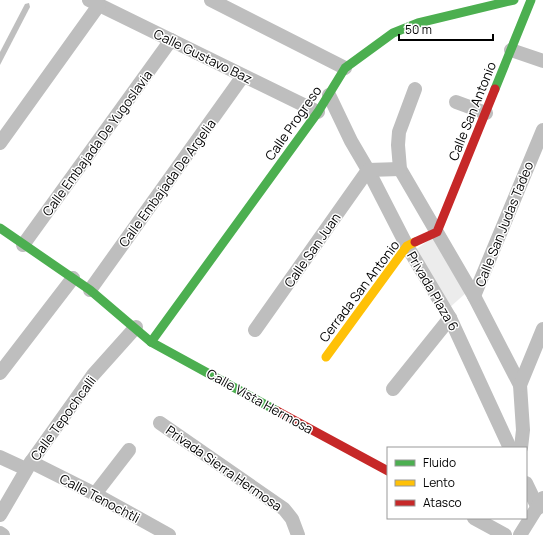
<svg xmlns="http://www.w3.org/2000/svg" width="543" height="535" font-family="Manrope,sans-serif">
	<rect width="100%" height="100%" fill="#fff"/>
	<polygon fill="#ececec" points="435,236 467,292 449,308 415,250"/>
	<polygon fill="#bfbfbf" points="29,3 30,7 0,65 0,52 25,4"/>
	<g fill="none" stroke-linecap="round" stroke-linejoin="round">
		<g stroke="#bebebe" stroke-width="14">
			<polyline points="89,0 318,112"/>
			<polyline points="211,0 345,68"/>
			<polyline points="511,50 543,61"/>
			<polyline points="415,89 399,132 398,145 400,169 474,296 520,385 523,430 521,448"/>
			<polyline points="329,95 351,141 368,170 407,246 450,318 510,448"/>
			<polyline points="456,102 486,113"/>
			<polyline points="0,143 99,5"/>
			<polyline points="23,245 171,40"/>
			<polyline points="90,290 243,76"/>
			<polyline points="474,296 543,130"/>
			<polyline points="255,330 368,170 400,169"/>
			<polyline points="0,373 73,278"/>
			<polyline points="520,385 543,329"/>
			<polyline points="393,389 450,318"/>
			<polyline points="160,423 284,509 292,519 298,535"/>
			<polyline points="0,457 26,469"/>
			<polyline points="31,462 95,494 169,535"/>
			<polyline points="526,483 538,508"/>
			<polyline points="95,494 129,450"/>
			<polyline points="0,515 31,462 93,375 136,327"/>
			<polyline points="474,518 505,535"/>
			<polyline points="0,533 3,535"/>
			<polyline points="520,535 543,498"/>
		</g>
		<g stroke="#4caf50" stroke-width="9">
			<polyline points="495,89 531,0"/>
			<polyline points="0,228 90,290 151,342 277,411"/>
			<polyline points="151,342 318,112 345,68 393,33 418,23 514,0"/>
		</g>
		<polyline stroke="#ffc107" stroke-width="9" points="326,357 407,246 415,242"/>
		<g stroke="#c62828" stroke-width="9">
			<polyline points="415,242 437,232 495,89"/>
			<polyline points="277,411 388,471"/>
		</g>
	</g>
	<g text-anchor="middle" stroke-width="3" stroke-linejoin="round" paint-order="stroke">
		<g font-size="13" fill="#000" stroke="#fff">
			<text transform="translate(203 56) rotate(26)" y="5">Calle Gustavo Baz</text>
			<text transform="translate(472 111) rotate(-68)" y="5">Calle San Antonio</text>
			<text transform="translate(293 123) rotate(-55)" y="5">Calle Progreso</text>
			<text transform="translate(97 143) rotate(-54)" y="5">Calle Embajada De Yugoslavia</text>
			<text transform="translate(167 183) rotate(-54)" y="5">Calle Embajada De Argelia</text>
			<text transform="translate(504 224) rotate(-68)" y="5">Calle San Judas Tadeo</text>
			<text transform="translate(312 250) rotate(-55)" y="5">Calle San Juan</text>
			<text transform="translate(359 291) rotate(-53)" y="5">Cerrada San Antonio</text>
			<text transform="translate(433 291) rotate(60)" y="5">Privada Plaza 6</text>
			<text transform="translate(260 401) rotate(29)" y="5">Calle Vista Hermosa</text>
			<text transform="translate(63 418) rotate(-54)" y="5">Calle Tepochcalli</text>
			<text transform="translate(224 468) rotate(35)" y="5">Privada Sierra Hermosa</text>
			<text transform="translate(100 498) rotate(28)" y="5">Calle Tenochtli</text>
		</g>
	</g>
	<rect x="387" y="447" width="140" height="72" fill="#ffffff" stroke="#999999"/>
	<rect x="395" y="460" width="20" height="6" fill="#4caf50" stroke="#999999"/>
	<text x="423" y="467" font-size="12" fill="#000000">Fluido</text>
	<rect x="395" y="480" width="20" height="6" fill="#ffc107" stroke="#999999"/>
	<text x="423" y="487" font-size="12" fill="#000000">Lento</text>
	<rect x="395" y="500" width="20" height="6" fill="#c62828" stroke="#999999"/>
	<text x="423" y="507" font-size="12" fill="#000000">Atasco</text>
	<path d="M399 34v6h94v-6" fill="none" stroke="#000000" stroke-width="2"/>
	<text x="405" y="34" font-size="12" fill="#000000" stroke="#ffffff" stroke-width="3" paint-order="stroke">50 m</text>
</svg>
